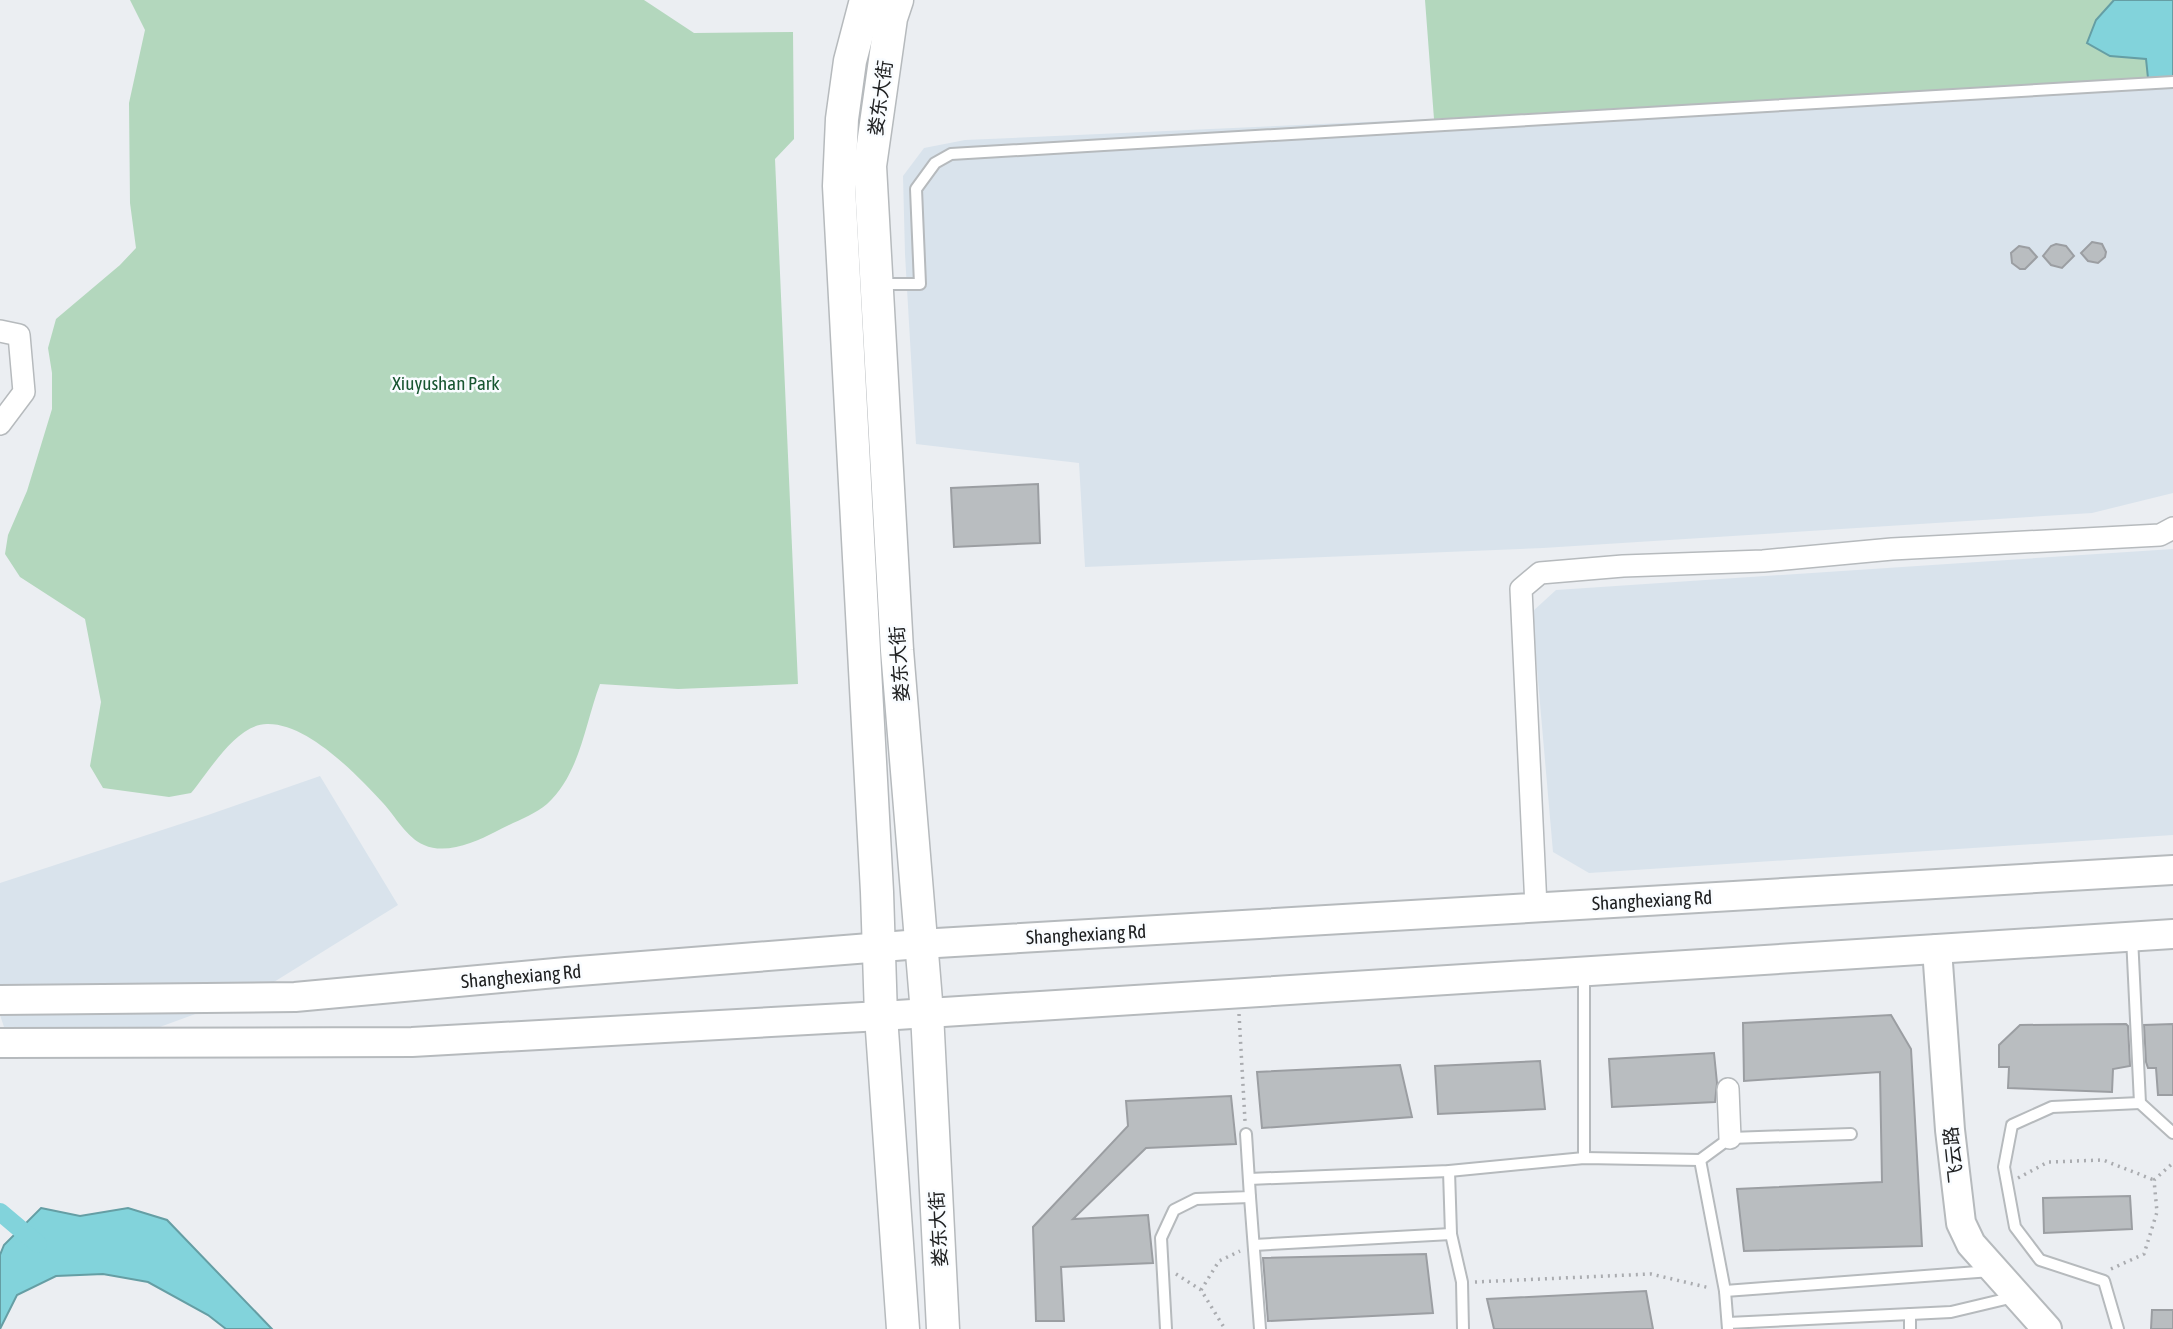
<svg xmlns="http://www.w3.org/2000/svg" width="2173" height="1329" font-family="'Asap Condensed','Noto Sans SC',sans-serif">
	<rect width="100%" height="100%" fill="#ebeef2"/>
	<g fill="#d9e3ec">
		<polygon points="2173,77 2173,493 2092,513 1543,548 1085,567 1079,463 916,444 905,254 903,176 924,148 965,140 1434,119"/>
		<polygon points="2173,549 2173,835 1589,873 1553,852 1532,612 1556,590"/>
		<polygon points="320,776 398,905 261,990 116,1043 9,1042 0,1015 0,883 208,815"/>
	</g>
	<g fill="#b3d7bd">
		<path d="M130 0H644L694 33 793 32 794 139 775 159 798 684 678 689 600 684C585 724 580 774 547 804 533 816 511 823 495 832 476 842 446 855 424 845 407 838 395 816 383 803 357 775 308 723 267 724 236 724 209 772 191 793L169 797 103 788 90 766 101 702 85 619 20 577 5 554 8 535 27 491 52 409V373L48 348 56 319 120 265 136 248 130 203 129 103 145 30Z"/>
		<polygon points="1425,0 2114,0 2096,20 2110,56 2146,59 2148,78 1434,119"/>
	</g>
	<g fill="#82d3db" stroke="#659ea4" stroke-width="2">
		<polygon points="2114,0 2173,0 2173,77 2148,78 2146,59 2110,56 2087,43 2096,20"/>
		<polygon points="41,1208 80,1216 128,1208 167,1220 272,1329 226,1329 208,1315 148,1282 103,1274 56,1276 17,1295 0,1329 0,1255 4,1245"/>
	</g>
	<g fill="none" stroke-linecap="round" stroke-linejoin="round">
		<polyline stroke="#82d3db" stroke-width="18" points="0,1212 38,1244"/>
	</g>
	<g fill="#b9bdc0" stroke="#9b9ea2" stroke-width="2">
		<polygon points="2092,242 2102,244 2106,252 2105,257 2098,263 2088,261 2081,253"/>
		<polygon points="2056,244 2066,246 2074,256 2062,268 2051,265 2043,256 2051,246"/>
		<polygon points="2019,246 2029,248 2037,257 2025,269 2020,269 2012,263 2011,253"/>
		<polygon points="1038,484 1040,543 954,547 951,488"/>
		<polygon points="1891,1015 1911,1049 1922,1246 1744,1251 1737,1189 1882,1182 1880,1072 1744,1081 1743,1023"/>
		<polygon points="2126,1024 2128,1026 2130,1066 2113,1069 2112,1092 2008,1088 2009,1067 1999,1067 1999,1045 2020,1025"/>
		<polygon points="2173,1024 2173,1095 2158,1095 2156,1068 2148,1068 2146,1062 2144,1025"/>
		<polygon points="1714,1053 1717,1083 1715,1102 1612,1107 1609,1059"/>
		<polygon points="1540,1061 1545,1109 1438,1114 1435,1066"/>
		<polygon points="1400,1065 1412,1117 1262,1128 1257,1072"/>
		<polygon points="1231,1096 1236,1144 1146,1148 1073,1219 1148,1215 1153,1263 1061,1267 1064,1321 1036,1321 1033,1227 1128,1126 1126,1101"/>
		<polygon points="2130,1196 2132,1229 2044,1233 2043,1198"/>
		<polygon points="1426,1254 1433,1313 1268,1321 1263,1258"/>
		<polygon points="1646,1291 1653,1329 1494,1329 1487,1299"/>
		<polygon points="2152,1310 2173,1310 2173,1329 2151,1329"/>
	</g>
	<g fill="none" stroke-linecap="round" stroke-linejoin="round">
		<defs>
			<g id="lane">
				<polyline points="879,284 920,284 916,189 935,163 951,154 2173,82"/>
				<polyline points="2132,937 2140,1103 2173,1133"/>
				<polyline points="1584,1158 1584,972"/>
				<polyline points="1700,1160 1725,1291 1728,1329"/>
				<polyline points="1449,1171 1451,1234 1462,1282 1463,1329"/>
				<polyline points="1249,1179 1449,1171 1584,1158 1700,1160 1730,1138 1851,1134"/>
				<polyline points="1250,1197 1260,1329"/>
				<polyline points="1254,1245 1451,1234"/>
				<polyline points="1725,1291 1991,1271"/>
				<polyline points="1910,1314 1910,1329"/>
				<polyline points="1728,1323 1951,1312 2014,1297"/>
				<polyline points="1166,1329 1161,1238 1174,1210 1196,1199 1250,1197 1246,1134"/>
				<polyline points="2118,1329 2104,1281 2040,1260 2015,1227 2004,1167 2012,1125 2052,1107 2140,1103"/>
			</g>
			<g id="street">
				<polyline points="0,331 19,335 24,392 0,424"/>
				<polyline points="1536,907 1521,589 1540,573 1623,566 1763,561 1892,549 2160,535 2173,528"/>
				<polyline points="1728,1089 1730,1138"/>
			</g>
			<g id="secondary">
				<polyline points="1937,949 1950,1130 1961,1223 1971,1244 2047,1329"/>
				<polyline points="0,1000 295,997 566,972 920,944 2173,870"/>
				<polyline points="0,1043 412,1042 881,1016 2173,934"/>
			</g>
			<g id="primary">
				<polyline points="866,0 850,61 842,119 839,186 877,892 881,1016 903,1329"/>
				<polyline points="897,0 891,18 870,166 897,650 927,1013 943,1329"/>
			</g>
		</defs>
		<use href="#lane" stroke="#b6babd" stroke-width="14"/>
		<use href="#street" stroke="#b6babd" stroke-width="24"/>
		<use href="#secondary" stroke="#b6babd" stroke-width="32"/>
		<use href="#primary" stroke="#b6babd" stroke-width="35"/>
		<g stroke="#aaacb0" stroke-width="3.5" stroke-dasharray="2 5" stroke-linecap="butt">
			<polyline points="1239,1014 1245,1121"/>
			<polyline points="2018,1178 2048,1162 2103,1160 2154,1180"/>
			<polyline points="2111,1269 2144,1254 2157,1212 2154,1180 2173,1163"/>
			<polyline points="1176,1274 1201,1290 1225,1329"/>
			<polyline points="1475,1282 1651,1274 1710,1288"/>
			<polyline points="1201,1290 1219,1261 1240,1251"/>
		</g>
		<use href="#lane" stroke="#fff" stroke-width="10"/>
		<use href="#street" stroke="#fff" stroke-width="21"/>
		<use href="#secondary" stroke="#fff" stroke-width="28"/>
		<use href="#primary" stroke="#fff" stroke-width="32"/>
	</g>
	<g text-anchor="middle" stroke-width="5" stroke-linejoin="round" paint-order="stroke">
		<g font-size="19" fill="#202122" stroke="#f9fcff">
			<text transform="translate(880 98) rotate(-82)" y="7">娄东大街</text>
			<text transform="translate(899 664) rotate(-94)" y="7">娄东大街</text>
			<text transform="translate(1652 900) rotate(-3)" y="7">Shanghexiang Rd</text>
			<text transform="translate(1086 934) rotate(-3)" y="7">Shanghexiang Rd</text>
			<text transform="translate(521 976) rotate(-5)" y="7">Shanghexiang Rd</text>
			<text transform="translate(1953 1155) rotate(-96)" y="7">飞云路</text>
			<text transform="translate(938 1229) rotate(-93)" y="7">娄东大街</text>
		</g>
		<g font-size="19" fill="#185631" stroke="#f9fcff">
			<text x="446" y="390">Xiuyushan Park</text>
		</g>
	</g>
</svg>
